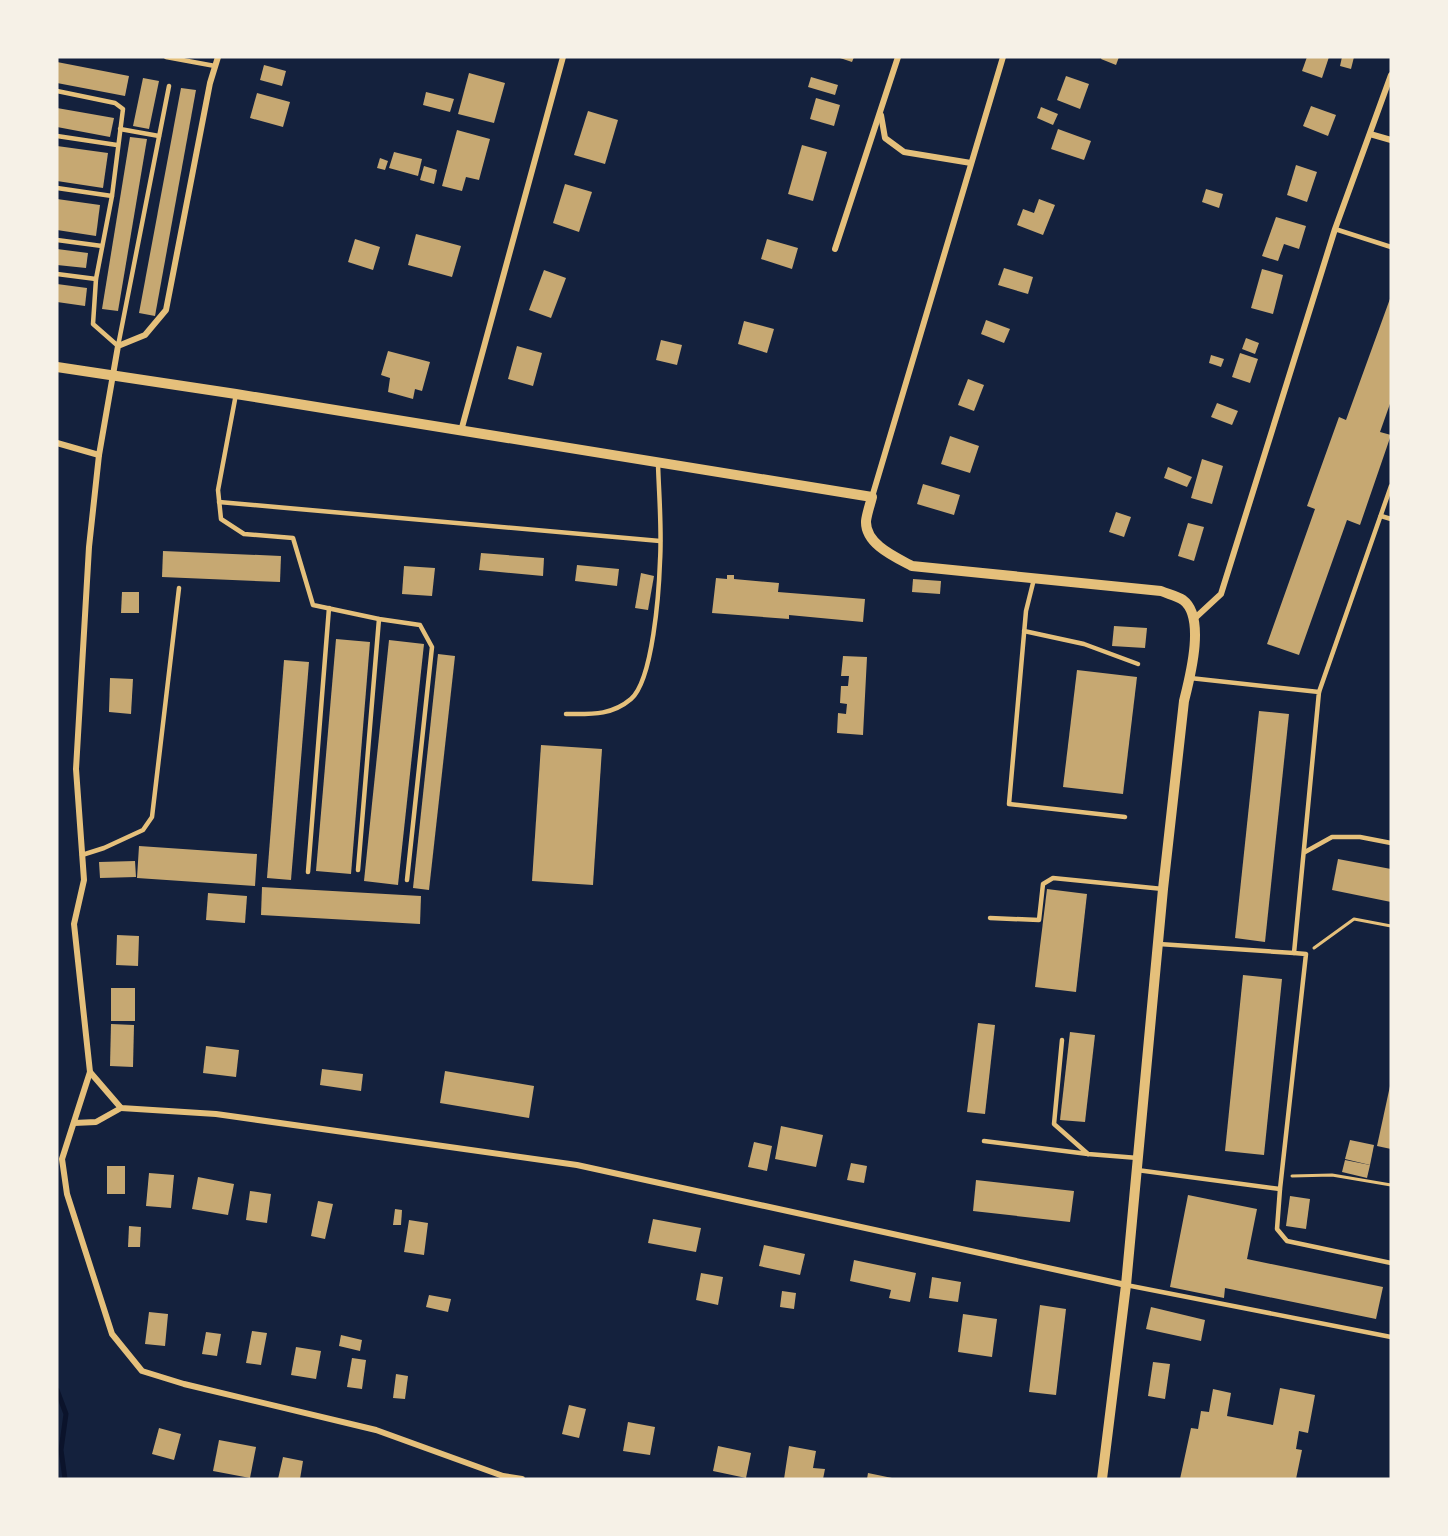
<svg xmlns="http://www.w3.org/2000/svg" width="1448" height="1536" font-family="'Exo 2',sans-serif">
	<rect width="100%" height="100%" fill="#14213d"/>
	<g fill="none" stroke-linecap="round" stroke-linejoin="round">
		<polyline stroke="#0b132b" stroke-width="5" points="57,1390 66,1414 61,1450 65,1479"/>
	</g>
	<g fill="#c6a872">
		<polygon points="837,57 854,57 852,62"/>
		<polygon points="1102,57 1119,57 1116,65 1101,59"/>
		<polygon points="1307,57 1329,57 1322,78 1302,71"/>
		<polygon points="1342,57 1354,57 1351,69 1340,66"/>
		<polygon points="57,62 129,76 125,96 57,83"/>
		<polygon points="264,65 286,71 282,86 260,80"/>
		<polygon points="469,73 505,83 494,123 458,114"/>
		<polygon points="1066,76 1089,84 1080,109 1057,100"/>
		<polygon points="811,77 838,85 835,95 808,87"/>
		<polygon points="143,78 159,81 149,129 133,126"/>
		<polygon points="181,88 196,90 155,316 139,313"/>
		<polygon points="426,92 454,99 450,112 423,105"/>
		<polygon points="257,93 290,102 283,127 250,118"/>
		<polygon points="816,98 840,105 834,126 810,119"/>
		<polygon points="1311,106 1336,115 1328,136 1303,126"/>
		<polygon points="1041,107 1058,114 1053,125 1037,118"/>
		<polygon points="57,108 114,118 110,137 57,127"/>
		<polygon points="588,111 618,120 605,164 574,155"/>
		<polygon points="1058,129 1091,141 1084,160 1051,149"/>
		<polygon points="457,130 490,139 479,180 466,177 462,191 442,186"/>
		<polygon points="130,137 147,139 118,311 102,309"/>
		<polygon points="802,145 827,152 813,201 788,194"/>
		<polygon points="57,146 108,153 103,188 57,181"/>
		<polygon points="394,152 422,159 418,176 389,168"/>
		<polygon points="380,158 388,161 385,170 377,168"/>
		<polygon points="1296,165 1317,172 1307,202 1287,195"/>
		<polygon points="424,166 437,170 434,184 420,180"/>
		<polygon points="565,184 592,192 579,232 553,223"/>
		<polygon points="1206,189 1223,194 1219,208 1202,202"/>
		<polygon points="57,199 100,205 96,236 57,230"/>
		<polygon points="1039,199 1055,205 1043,235 1017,225 1023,209 1034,213"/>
		<polygon points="1276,217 1306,226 1299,249 1284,244 1278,261 1262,256"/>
		<polygon points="416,234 461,246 452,277 408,265"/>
		<polygon points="355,239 380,247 373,270 348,262"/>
		<polygon points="767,239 798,248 792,269 761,259"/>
		<polygon points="57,249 88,253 86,268 57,265"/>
		<polygon points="1004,268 1033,277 1028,294 998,285"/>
		<polygon points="1262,269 1283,275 1273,314 1251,308"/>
		<polygon points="544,270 566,278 551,318 529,310"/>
		<polygon points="57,284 87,288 85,306 57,302"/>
		<polygon points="1391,296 1391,401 1380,432 1391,435 1360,525 1347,520 1299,655 1267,644 1315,509 1307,506 1339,417 1346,420"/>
		<polygon points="986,320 1010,329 1004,343 981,334"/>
		<polygon points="744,321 774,329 767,353 738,344"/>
		<polygon points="1246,338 1259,343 1255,354 1242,349"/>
		<polygon points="661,340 682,345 677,365 656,360"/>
		<polygon points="517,346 542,353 533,386 508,379"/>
		<polygon points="388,351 430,362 422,391 415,389 413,399 388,392 390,378 381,375"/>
		<polygon points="1240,353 1258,359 1250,383 1232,377"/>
		<polygon points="1211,355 1224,359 1221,367 1209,363"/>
		<polygon points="968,379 984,385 974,411 958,405"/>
		<polygon points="1217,403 1238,411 1232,425 1211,417"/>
		<polygon points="950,436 979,446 970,473 941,464"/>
		<polygon points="1202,459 1223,466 1212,504 1191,498"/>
		<polygon points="1168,467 1192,477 1187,487 1164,478"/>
		<polygon points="923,484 960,495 954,515 917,504"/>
		<polygon points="1116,512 1131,517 1124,537 1109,532"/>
		<polygon points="1188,523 1204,527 1194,561 1178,556"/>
		<polygon points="163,551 281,556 280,582 162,577"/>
		<polygon points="481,553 544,558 543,576 479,570"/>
		<polygon points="577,565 619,569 617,586 575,581"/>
		<polygon points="404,566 435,568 432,596 402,594"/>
		<polygon points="641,573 654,576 648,610 635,608"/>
		<polygon points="727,575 734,575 734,579 779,583 778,592 865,599 863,622 789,615 789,619 712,613 716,578 727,579"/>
		<polygon points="913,579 941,581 940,594 912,592"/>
		<polygon points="122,592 139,592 139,613 121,613"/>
		<polygon points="1114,626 1147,628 1145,648 1112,646"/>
		<polygon points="336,639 370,642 351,874 316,871"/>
		<polygon points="389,640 424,644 398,885 364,881"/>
		<polygon points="438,654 455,656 429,890 413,888"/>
		<polygon points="843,656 867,657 863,735 837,733 838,713 846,714 847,704 840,703 841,686 848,686 849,676 841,676"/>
		<polygon points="284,660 309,662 291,880 267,878"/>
		<polygon points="1077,670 1137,677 1123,794 1063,787"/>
		<polygon points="110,678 133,679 131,714 109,712"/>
		<polygon points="1259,711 1289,714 1265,942 1235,938"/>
		<polygon points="541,745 602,749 593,885 532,881"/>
		<polygon points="139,846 257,854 255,886 137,878"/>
		<polygon points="1338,859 1391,869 1391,902 1332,890"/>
		<polygon points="135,861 136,877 100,878 99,862"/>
		<polygon points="262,887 421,896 420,924 261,915"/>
		<polygon points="1047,889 1087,894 1076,992 1035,987"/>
		<polygon points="208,893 247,896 245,923 206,920"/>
		<polygon points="117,935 139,936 138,966 116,965"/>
		<polygon points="1243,975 1282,979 1264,1155 1225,1151"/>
		<rect x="111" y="988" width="24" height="33"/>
		<polygon points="978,1023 995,1025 985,1114 967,1112"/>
		<polygon points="111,1024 134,1025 133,1067 110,1066"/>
		<polygon points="1070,1032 1095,1035 1085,1122 1060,1120"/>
		<polygon points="206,1046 239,1050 236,1077 203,1073"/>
		<polygon points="322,1069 363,1074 361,1091 320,1085"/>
		<polygon points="445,1071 534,1086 529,1118 440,1103"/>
		<polygon points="1390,1086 1391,1086 1391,1149 1377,1146"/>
		<polygon points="781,1126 823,1135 816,1167 775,1159"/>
		<polygon points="1350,1140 1374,1145 1370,1165 1345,1159"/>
		<polygon points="754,1142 772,1146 767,1171 748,1167"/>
		<polygon points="1345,1160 1370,1165 1367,1178 1342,1172"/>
		<polygon points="851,1163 867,1166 864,1183 847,1180"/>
		<rect x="107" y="1166" width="18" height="28"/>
		<polygon points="149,1173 174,1175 171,1208 146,1206"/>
		<polygon points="198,1177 234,1184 228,1215 192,1209"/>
		<polygon points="976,1180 1074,1191 1070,1222 973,1211"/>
		<polygon points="250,1191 271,1194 267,1223 246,1220"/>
		<polygon points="1188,1195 1257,1209 1247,1259 1383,1287 1376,1319 1225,1288 1224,1298 1170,1287"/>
		<polygon points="1290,1196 1310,1199 1306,1229 1286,1226"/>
		<polygon points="318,1201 333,1204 325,1239 311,1236"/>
		<polygon points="395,1209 402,1210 401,1225 393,1225"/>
		<polygon points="653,1219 701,1228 696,1252 648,1243"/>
		<polygon points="409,1220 428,1223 424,1255 404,1252"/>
		<polygon points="129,1226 141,1227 140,1247 128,1247"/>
		<polygon points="764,1245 805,1254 800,1275 759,1266"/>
		<polygon points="854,1260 916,1273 910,1302 889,1298 891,1290 850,1281"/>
		<polygon points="701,1273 723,1277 718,1305 696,1300"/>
		<polygon points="932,1277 961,1282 958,1302 929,1298"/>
		<polygon points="782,1291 796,1293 794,1309 780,1307"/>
		<polygon points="429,1295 451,1299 448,1312 426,1307"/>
		<polygon points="1040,1305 1066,1309 1056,1395 1029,1392"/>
		<polygon points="1151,1307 1205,1320 1201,1341 1146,1329"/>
		<polygon points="149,1312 168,1314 165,1346 145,1344"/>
		<polygon points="963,1314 997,1319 992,1357 958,1352"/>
		<polygon points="252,1331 267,1333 261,1365 246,1363"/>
		<polygon points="206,1332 221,1334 217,1356 202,1354"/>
		<polygon points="341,1335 362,1340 360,1351 339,1346"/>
		<polygon points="296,1347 321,1351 316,1379 291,1375"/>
		<polygon points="352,1358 366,1360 362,1389 347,1387"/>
		<polygon points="1153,1362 1170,1364 1165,1399 1148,1396"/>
		<polygon points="396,1374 408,1376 405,1399 393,1398"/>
		<polygon points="1280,1388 1315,1395 1308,1433 1299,1431 1296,1449 1302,1450 1296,1479 1180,1479 1191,1428 1198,1429 1201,1411 1209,1412 1213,1389 1231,1393 1227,1416 1273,1425"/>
		<polygon points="569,1405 586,1409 579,1438 562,1434"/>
		<polygon points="628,1422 655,1427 650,1455 623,1451"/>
		<polygon points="159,1428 181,1434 174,1460 152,1454"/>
		<polygon points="219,1440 256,1447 250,1478 213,1471"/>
		<polygon points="718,1446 751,1453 746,1478 713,1471"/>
		<polygon points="789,1446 816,1451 813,1468 825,1469 823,1479 784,1479"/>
		<polygon points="283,1457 303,1461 300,1479 278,1479"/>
		<polygon points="868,1473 892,1478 892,1479 867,1479"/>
	</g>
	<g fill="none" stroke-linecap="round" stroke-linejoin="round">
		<g stroke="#e5c07b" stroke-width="3">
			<polyline points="1314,948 1354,919 1391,926"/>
			<polyline points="1292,1176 1332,1175 1391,1185"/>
		</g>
		<g stroke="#e5c07b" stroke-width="4.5">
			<polyline points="166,57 215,66"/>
			<polyline points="57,91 115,103 123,109 112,196 96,279 93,324 118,346 169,86"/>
			<polyline points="120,129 159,136"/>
			<polyline points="57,136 117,145"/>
			<polyline points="57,188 112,196"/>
			<polyline points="1335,229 1391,247"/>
			<polyline points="57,240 102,246"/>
			<polyline points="57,274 96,279"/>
			<polyline points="236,394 218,490 221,519 244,534 293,538 313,605 379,619 420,625 432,647 407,880"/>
			<polyline points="219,502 660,541"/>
			<polyline points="1381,516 1391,519"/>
			<polyline points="1034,579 1026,611 1009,804 1125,817"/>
			<polyline points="1024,631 1084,644 1138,664"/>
			<polyline points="1319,692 1391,486"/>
			<path d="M566 714C590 714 611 716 631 699 653 680 659 591 660 561 662 529 659 496 658 464"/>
			<polyline points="1305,852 1332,837 1360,837 1391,843"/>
			<polyline points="82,855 104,848 143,830 152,817 179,588"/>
			<polyline points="358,870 379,619"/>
			<polyline points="308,872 329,608"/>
			<polyline points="990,918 1039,920 1043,884 1053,878 1163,889"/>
			<polyline points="1159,944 1294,953"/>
			<polyline points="1062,1040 1054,1124 1088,1154"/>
			<polyline points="984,1141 1088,1154 1138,1158"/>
			<polyline points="1137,1170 1280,1189 1306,954 1294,953 1319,692 1190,678"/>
			<polyline points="1280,1189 1277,1229 1287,1241 1391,1263"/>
			<polyline points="1126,1285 1391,1337"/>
		</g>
		<g stroke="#e5c07b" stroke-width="6">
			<polyline points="218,57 210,83 166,310 145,335 118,346 99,455 89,547 76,769 84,880 74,924 90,1072 121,1108 216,1114 577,1165 1126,1285"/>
			<polyline points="881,115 885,138 904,152 971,163"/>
			<polyline points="1370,134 1391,140"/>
			<polyline points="835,249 898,57"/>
			<polyline points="461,431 563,57"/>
			<polyline points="57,443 99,455"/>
			<polyline points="872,497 1003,57"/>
			<polyline points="1194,619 1221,594 1335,229 1391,75"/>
			<polyline points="90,1072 62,1159 67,1194 112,1334 142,1371 184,1384 376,1430 503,1476 522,1479"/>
			<polyline points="74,1123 96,1122 121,1108"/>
		</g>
		<path stroke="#e5c07b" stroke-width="10" d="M57 367 236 394 872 497C870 505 867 513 866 521 865 544 895 557 912 566L1161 591C1168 594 1177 596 1183 600 1206 617 1190 677 1184 701L1163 889 1126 1285 1102 1479"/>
	</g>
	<rect width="1448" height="1536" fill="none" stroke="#f6f1e7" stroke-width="117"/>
</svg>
